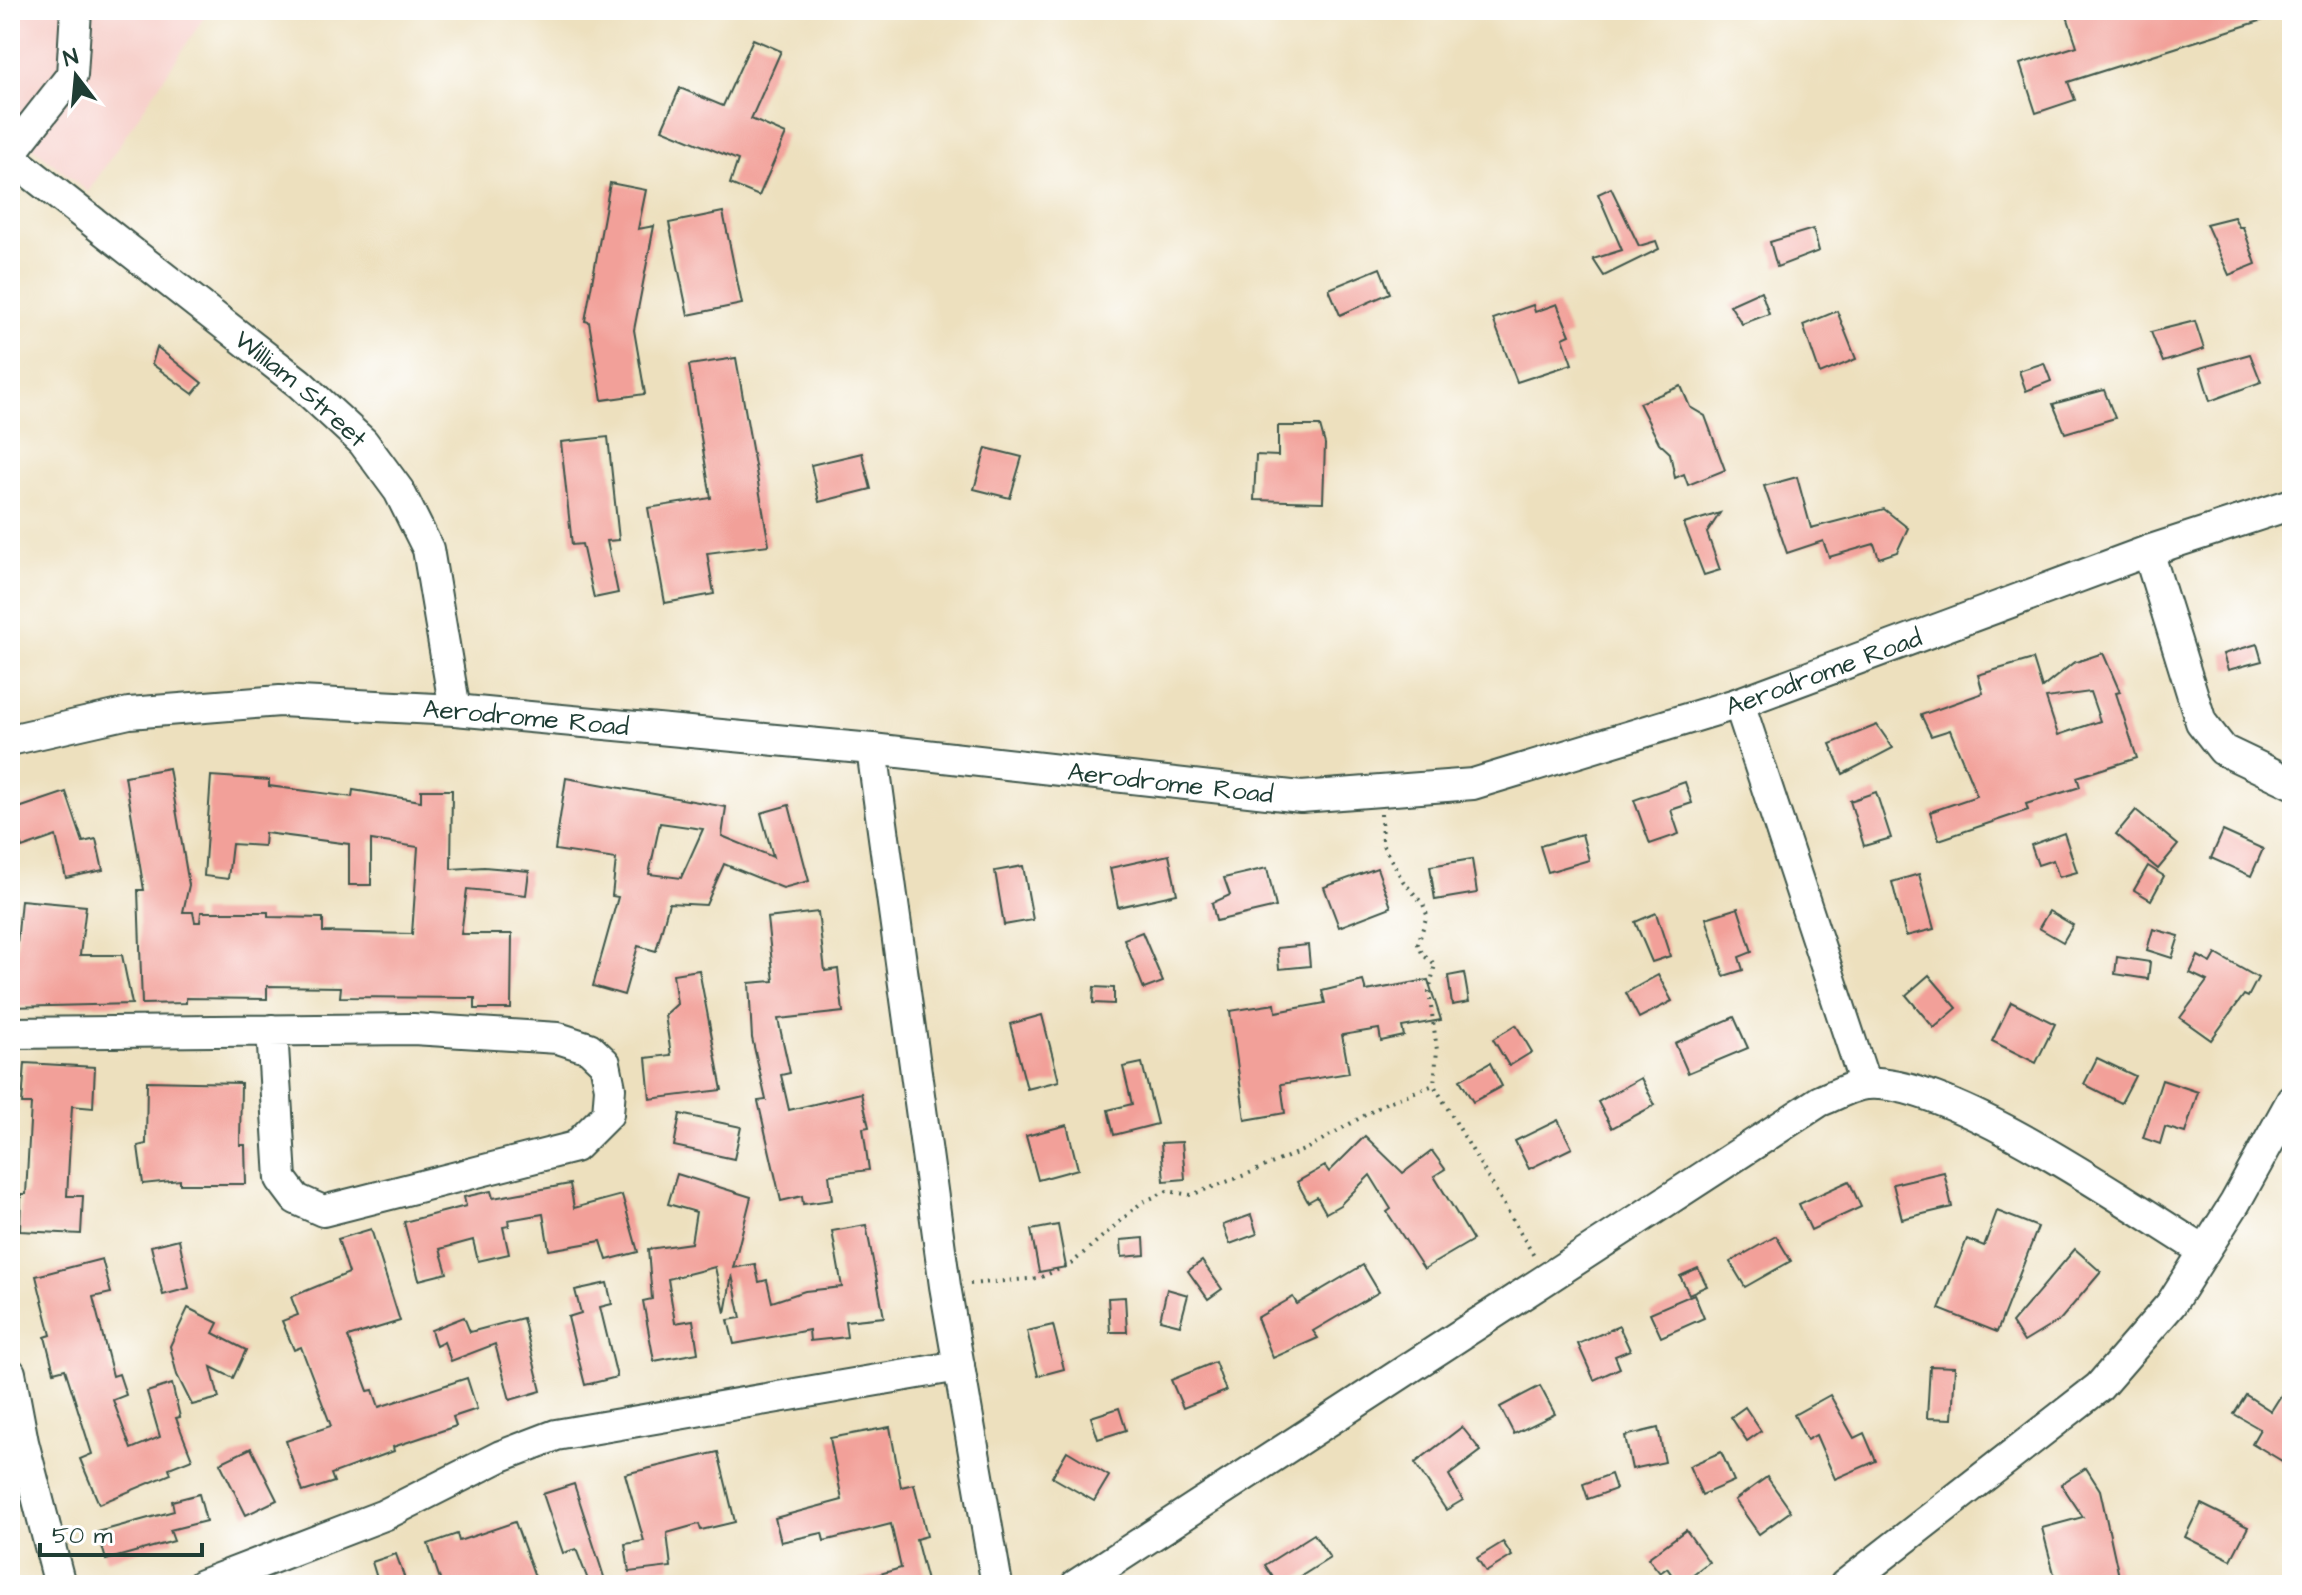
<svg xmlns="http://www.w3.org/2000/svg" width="2302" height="1595" font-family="'Architects Daughter',sans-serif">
	<rect width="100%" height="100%" fill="#fff"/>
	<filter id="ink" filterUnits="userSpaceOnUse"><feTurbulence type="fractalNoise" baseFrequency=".0125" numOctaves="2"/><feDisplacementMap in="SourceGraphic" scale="16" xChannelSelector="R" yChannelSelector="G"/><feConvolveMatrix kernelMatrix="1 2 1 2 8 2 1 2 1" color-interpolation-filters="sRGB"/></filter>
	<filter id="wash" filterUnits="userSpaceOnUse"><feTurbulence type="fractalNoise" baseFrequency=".006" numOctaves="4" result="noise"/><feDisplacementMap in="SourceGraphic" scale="32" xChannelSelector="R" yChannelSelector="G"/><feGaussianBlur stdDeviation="1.8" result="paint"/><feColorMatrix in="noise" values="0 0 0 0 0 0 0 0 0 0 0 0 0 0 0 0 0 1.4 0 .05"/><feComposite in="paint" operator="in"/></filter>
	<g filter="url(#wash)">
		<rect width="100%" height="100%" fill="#ede0be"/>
		<polygon fill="#f7d0cb" points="10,10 209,10 88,192 10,129"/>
		<g id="blocks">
			<g fill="#f2a099" fill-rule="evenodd">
				<polygon points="2065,10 2281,10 2282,14 2068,82 2075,100 2036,113 2020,64 2077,46"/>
				<polygon points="753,39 781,51 751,119 786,134 759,196 730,184 738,160 662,129 680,88 723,106"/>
				<polygon points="610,183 646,190 638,229 654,226 634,330 645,394 602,400 589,322 585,321"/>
				<polygon points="1611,188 1639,246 1656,241 1659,249 1604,276 1593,259 1622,250 1598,194"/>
				<polygon points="723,212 742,304 688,315 669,223"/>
				<polygon points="2234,217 2239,227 2243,227 2256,264 2229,275 2206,224"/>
				<polygon points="1813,229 1819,251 1777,267 1770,242"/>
				<polygon points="1380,268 1390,293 1340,315 1329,289"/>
				<polygon points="1761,291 1769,314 1742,324 1730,305"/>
				<polygon points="1557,304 1570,335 1563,338 1572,364 1517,382 1493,319 1533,305 1535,312"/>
				<polygon points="1837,311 1856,359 1820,374 1803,325"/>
				<polygon points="2195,321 2204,349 2163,362 2151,332"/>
				<polygon points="157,347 202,383 193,394 152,364"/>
				<polygon points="2250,354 2261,382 2210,401 2200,368"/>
				<polygon points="736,358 769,545 707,553 714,594 665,603 648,508 711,498 689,365"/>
				<polygon points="2044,363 2051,381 2026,391 2019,371"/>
				<polygon points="1681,386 1690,407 1705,416 1725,470 1688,485 1684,474 1675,478 1670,453 1659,443 1639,403"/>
				<polygon points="2104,390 2115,418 2065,433 2053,404"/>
				<polygon points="1278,426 1320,426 1325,444 1323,502 1254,500 1256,455 1278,456"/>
				<polygon points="608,437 619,540 607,541 618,593 594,598 582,544 572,545 561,442"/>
				<polygon points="986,448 1022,457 1010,498 974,489"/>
				<polygon points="862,453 871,489 819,502 811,465"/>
				<polygon points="1797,477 1811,528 1884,509 1908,528 1897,552 1879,558 1874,544 1829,557 1823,541 1787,553 1764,486"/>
				<polygon points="1720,513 1707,533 1720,570 1704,575 1684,524"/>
				<polygon points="2257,644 2262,661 2228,670 2223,654"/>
				<path d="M2103 653 2120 692 2116 693 2137 758 2077 777 2080 787 2026 804 2028 810 1939 840 1930 812 1977 796 1950 730 1931 736 1921 715 1983 693 1978 675 2033 659 2042 688 2073 663ZM2090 692 2100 721 2058 735 2046 698Z"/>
				<polygon points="1877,725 1893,748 1843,774 1830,744"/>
				<polygon points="169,768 189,885 183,912 193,912 195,922 200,922 201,912 268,912 268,917 323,918 323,932 412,934 418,847 371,840 371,885 349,885 349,844 265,833 264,846 232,844 228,879 204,876 211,776 269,780 269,786 352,797 353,790 421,801 421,790 452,790 451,869 484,867 529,871 526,895 467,889 461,934 512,934 511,1009 475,1009 475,998 340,997 341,987 267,986 267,999 186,998 186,1003 142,1004 138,890 144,890 125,776"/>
				<path d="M566 778 726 807 722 836 773 857 761 813 789 805 809 881 783 888 724 864 706 905 669 903 656 951 638 946 624 995 593 986 618 897 612 896 616 859 555 850ZM660 823 703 829 681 878 649 874Z"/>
				<polygon points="1685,782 1692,803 1671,810 1679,834 1650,844 1634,800"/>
				<polygon points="66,792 83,842 96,839 103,870 66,878 56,836 22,848 10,811"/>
				<polygon points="1876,792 1891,838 1864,846 1850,801"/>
				<polygon points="2136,810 2178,845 2158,869 2116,834"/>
				<polygon points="2223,831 2263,849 2251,876 2211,858"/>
				<polygon points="2064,833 2077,872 2059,877 2053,860 2038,865 2031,845"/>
				<polygon points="1582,834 1589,860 1548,872 1540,846"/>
				<polygon points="1169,855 1177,894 1118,907 1110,868"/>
				<polygon points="1472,859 1477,893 1435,900 1430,866"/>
				<polygon points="1023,866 1033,920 1004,925 995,871"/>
				<polygon points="2148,866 2164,876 2151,900 2134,890"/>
				<polygon points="1267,868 1276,907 1216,921 1212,903 1230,895 1224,878"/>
				<polygon points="1377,868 1391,907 1339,927 1324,887"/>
				<polygon points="1919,874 1934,929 1906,936 1892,882"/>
				<polygon points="21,900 86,906 80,955 122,955 132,1004 10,1007 10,956 16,955"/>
				<polygon points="1738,908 1752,952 1739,957 1743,970 1724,976 1706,918"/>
				<polygon points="2049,911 2073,925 2063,942 2039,928"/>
				<polygon points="818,912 825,971 838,969 843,1012 778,1019 790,1073 781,1075 789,1110 861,1093 869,1127 863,1128 869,1170 829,1175 832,1200 803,1204 802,1196 781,1201 758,1101 766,1100 752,1038 749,983 774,981 767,918"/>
				<polygon points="1656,913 1670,956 1652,962 1635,922"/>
				<polygon points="2153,929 2179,936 2172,958 2147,950"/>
				<polygon points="1142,932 1163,982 1144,989 1124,939"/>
				<polygon points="1308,945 1310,966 1279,969 1277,948"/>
				<polygon points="2216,954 2258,978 2248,997 2244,995 2211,1040 2180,1018 2207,981 2190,973 2198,956 2211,963"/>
				<polygon points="2117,957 2150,962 2148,979 2115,974"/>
				<polygon points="699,970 722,1090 650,1099 646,1058 671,1055 665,1015 677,1004 673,974"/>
				<polygon points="1464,973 1469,1002 1452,1005 1448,976"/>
				<polygon points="1658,975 1672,1001 1639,1018 1626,993"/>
				<polygon points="1929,975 1957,1008 1934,1028 1906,995"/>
				<polygon points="1428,980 1441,1020 1402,1027 1404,1036 1381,1041 1379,1029 1342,1035 1349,1073 1281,1084 1285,1113 1245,1120 1230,1011 1275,1004 1276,1012 1325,1003 1322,991 1363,981 1366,991"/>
				<polygon points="1094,987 1114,988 1114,1004 1093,1003"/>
				<polygon points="2011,1002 2055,1024 2036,1063 1992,1041"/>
				<polygon points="1042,1015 1059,1081 1027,1089 1010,1024"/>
				<polygon points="1734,1017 1748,1048 1688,1073 1675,1043"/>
				<polygon points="1516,1025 1532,1052 1509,1066 1493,1039"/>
				<polygon points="2097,1058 2135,1076 2121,1103 2084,1084"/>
				<polygon points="25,1063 95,1067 93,1108 72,1106 67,1196 83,1196 81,1234 20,1231 21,1194 26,1194 31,1104 22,1104"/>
				<polygon points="1142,1063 1157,1124 1114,1135 1108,1110 1132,1104 1123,1067"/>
				<polygon points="1490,1063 1502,1086 1473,1102 1460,1080"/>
				<polygon points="1641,1078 1655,1105 1612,1128 1598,1102"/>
				<polygon points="2162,1080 2198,1092 2185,1133 2165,1127 2160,1144 2143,1138"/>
				<polygon points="147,1081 241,1083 240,1145 245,1145 246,1184 180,1184 180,1180 143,1184 138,1146 146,1144"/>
				<polygon points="680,1114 741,1127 734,1159 674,1146"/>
				<polygon points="1558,1120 1572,1148 1529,1169 1515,1141"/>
				<polygon points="1067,1125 1078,1169 1038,1180 1026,1136"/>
				<polygon points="1365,1136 1403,1173 1432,1151 1445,1169 1434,1176 1473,1240 1424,1269 1387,1212 1391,1209 1370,1175 1340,1205 1326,1213 1317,1197 1308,1202 1297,1182 1325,1166 1329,1172"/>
				<polygon points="1182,1142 1185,1179 1164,1181 1161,1143"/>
				<polygon points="1944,1172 1952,1207 1902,1219 1893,1184"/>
				<polygon points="677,1174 751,1197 733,1268 755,1264 759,1282 767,1280 772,1302 805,1291 842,1287 832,1231 866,1225 884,1317 845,1321 847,1337 810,1341 809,1330 734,1344 728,1320 741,1318 732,1275 725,1313 715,1267 668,1279 675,1323 693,1320 698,1353 654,1361 643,1301 652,1299 648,1249 691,1243 696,1212 668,1204"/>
				<polygon points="1849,1181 1861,1207 1811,1230 1799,1204"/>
				<polygon points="570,1184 574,1208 622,1195 638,1252 607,1260 601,1241 549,1250 543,1214 508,1220 509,1226 503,1227 509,1254 478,1261 473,1240 440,1249 447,1273 419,1280 404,1222 466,1206 464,1197 491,1191 493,1198"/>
				<polygon points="1997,1211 2038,1227 1997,1332 1939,1309 1967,1239 1984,1246"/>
				<polygon points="1251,1215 1257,1234 1230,1244 1223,1225"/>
				<polygon points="1058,1225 1066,1267 1039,1272 1031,1230"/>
				<polygon points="371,1229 400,1321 348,1337 368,1391 373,1390 379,1407 467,1378 477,1409 453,1417 456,1426 393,1447 394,1451 331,1474 334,1482 303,1492 286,1441 331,1426 301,1347 294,1350 282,1321 298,1315 291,1297 349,1273 338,1239"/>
				<polygon points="1776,1236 1791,1261 1745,1287 1730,1262"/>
				<polygon points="1144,1238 1145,1255 1122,1257 1121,1240"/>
				<polygon points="179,1239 189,1288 163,1295 151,1246"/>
				<polygon points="2075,1249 2101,1272 2060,1320 2024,1342 2012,1323"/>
				<polygon points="102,1259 111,1293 93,1297 113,1376 119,1374 126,1395 113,1400 131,1449 160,1437 147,1392 172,1384 180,1417 176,1418 192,1459 169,1468 171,1474 99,1504 80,1459 92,1454 65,1369 54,1372 45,1337 51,1335 36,1276"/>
				<polygon points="1202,1261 1222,1289 1208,1299 1188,1271"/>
				<polygon points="1363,1265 1379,1292 1313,1331 1318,1338 1273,1358 1257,1318 1293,1297 1297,1304"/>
				<polygon points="1698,1268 1707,1286 1689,1294 1680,1276"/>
				<polygon points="607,1283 612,1304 600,1307 617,1377 585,1385 568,1317 581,1313 575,1290"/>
				<polygon points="1167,1289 1188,1295 1180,1325 1160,1320"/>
				<polygon points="1694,1294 1704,1318 1661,1337 1650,1313"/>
				<polygon points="1125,1297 1127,1332 1110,1332 1108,1298"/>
				<polygon points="188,1308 218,1323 213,1333 246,1350 233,1378 211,1367 219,1398 192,1405 177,1375 170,1346"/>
				<polygon points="464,1317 470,1332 523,1318 541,1391 510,1400 495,1344 451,1361 444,1342 436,1346 431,1330"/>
				<polygon points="1053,1325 1064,1369 1038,1376 1027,1331"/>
				<polygon points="1619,1326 1630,1350 1615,1356 1620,1368 1594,1380 1578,1344"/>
				<polygon points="1215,1362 1226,1391 1183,1408 1171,1380"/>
				<polygon points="1930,1366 1955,1367 1952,1419 1927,1418"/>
				<polygon points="2292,1378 2292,1467 2252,1443 2260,1429 2234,1414 2246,1395 2271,1411"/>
				<polygon points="1540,1386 1555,1414 1514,1434 1500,1407"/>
				<polygon points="1830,1395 1854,1438 1864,1433 1876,1461 1835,1479 1816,1435 1807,1440 1794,1415"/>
				<polygon points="1745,1407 1761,1431 1747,1441 1731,1417"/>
				<polygon points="1119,1408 1126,1430 1098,1439 1091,1417"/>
				<polygon points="890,1427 901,1487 914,1484 927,1536 916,1539 928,1585 860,1585 859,1580 901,1568 891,1524 824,1541 822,1533 781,1542 775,1518 842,1500 830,1438"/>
				<polygon points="1462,1427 1481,1451 1449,1475 1463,1500 1446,1510 1415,1463"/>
				<polygon points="1658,1428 1665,1462 1632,1469 1625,1436"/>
				<polygon points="251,1448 277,1500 246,1515 220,1463"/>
				<polygon points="1067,1451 1109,1476 1094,1501 1052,1477"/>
				<polygon points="718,1452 735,1522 701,1530 699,1524 667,1533 671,1567 629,1572 625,1544 644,1541 625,1474"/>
				<polygon points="1721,1452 1734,1481 1702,1495 1689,1466"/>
				<polygon points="2086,1468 2100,1490 2120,1581 2107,1585 2057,1585 2042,1528 2083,1517 2061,1484"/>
				<polygon points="1611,1474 1616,1489 1588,1499 1583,1484"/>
				<polygon points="1767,1477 1791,1511 1759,1534 1735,1500"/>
				<polygon points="574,1484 605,1580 590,1585 576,1549 563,1553 543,1494"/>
				<polygon points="199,1494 206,1521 170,1530 174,1541 106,1560 98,1532 174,1511 172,1501"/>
				<polygon points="2201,1504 2248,1527 2231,1560 2185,1537"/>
				<polygon points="515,1522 538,1585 442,1585 428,1544 457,1534 459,1541"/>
				<polygon points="1686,1530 1709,1562 1679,1585 1667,1568 1660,1573 1648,1558"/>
				<polygon points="1314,1534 1330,1558 1287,1585 1278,1585 1265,1565"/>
				<polygon points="1503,1542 1512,1556 1486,1572 1477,1558"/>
				<polygon points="396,1554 407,1585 379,1585 372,1562"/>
			</g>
		</g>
	</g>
	<g filter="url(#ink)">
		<use href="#blocks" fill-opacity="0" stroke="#3e5549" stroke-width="2"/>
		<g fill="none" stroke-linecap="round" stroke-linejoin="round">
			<defs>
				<g id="minor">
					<polyline points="10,154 72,75 76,10"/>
					<path id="s1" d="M10 157 299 383 363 442 399 491 428 549 455 710"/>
					<polyline points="2148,551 2201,722 2223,750 2292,783"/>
					<polyline points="1739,703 1865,1084"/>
					<path id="s2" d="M10 740 129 713 280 701 455 710 872 749 1301 797 1473 784 1739 703 2148 551 2292 504"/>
					<polyline points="872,749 945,1286 997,1585"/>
					<polyline points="10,1033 413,1029 558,1038 589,1048 605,1063 610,1088 608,1114 575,1147 323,1211 296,1199 281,1179 272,1030"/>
					<polyline points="10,1373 23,1442 60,1585"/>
					<polyline points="202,1585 384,1515 501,1456 556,1435 959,1366"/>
					<path d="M1076 1585 1820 1101C1833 1096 1851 1086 1866 1084 1948 1077 2130 1206 2204 1251"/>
					<polyline points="1845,1585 2099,1387 2171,1304 2235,1203 2292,1100"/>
				</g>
			</defs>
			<use href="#minor" stroke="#3e5549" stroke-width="34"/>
			<g stroke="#3e5549" stroke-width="4" stroke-dasharray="2 6" stroke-linecap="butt">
				<polyline points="1381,814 1382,844 1403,881 1423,904 1427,915 1418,944 1423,955 1435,964 1429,992 1437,1050 1434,1084"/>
				<polyline points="970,1284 1039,1278 1071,1264 1141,1203 1167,1191 1191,1195 1245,1175 1306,1149 1388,1102 1434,1085 1534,1256"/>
			</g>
			<use href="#minor" stroke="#fff" stroke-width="30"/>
		</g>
	</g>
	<g text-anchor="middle" stroke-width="7" stroke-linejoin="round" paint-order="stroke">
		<g font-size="26" fill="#1f3d34" stroke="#fff">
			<text dy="9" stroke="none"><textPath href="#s1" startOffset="372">William Street</textPath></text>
			<text dy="9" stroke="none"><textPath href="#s2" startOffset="1840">Aerodrome Road</textPath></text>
			<text dy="9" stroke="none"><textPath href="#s2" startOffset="520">Aerodrome Road</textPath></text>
			<text dy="9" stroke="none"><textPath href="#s2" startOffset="1168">Aerodrome Road</textPath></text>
		</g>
	</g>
	<rect width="2302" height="1595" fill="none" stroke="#fff" stroke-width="40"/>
	<g transform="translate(76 76) rotate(344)" stroke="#ffffff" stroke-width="6" paint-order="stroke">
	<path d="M0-6L14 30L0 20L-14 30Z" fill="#1f3d34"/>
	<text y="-12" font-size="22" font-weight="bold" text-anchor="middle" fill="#1f3d34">N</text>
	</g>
	<path d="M40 1543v12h162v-12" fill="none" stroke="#1f3d34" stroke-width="4"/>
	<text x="52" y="1543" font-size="24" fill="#1f3d34" stroke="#ffffff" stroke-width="6" paint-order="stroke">50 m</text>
</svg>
